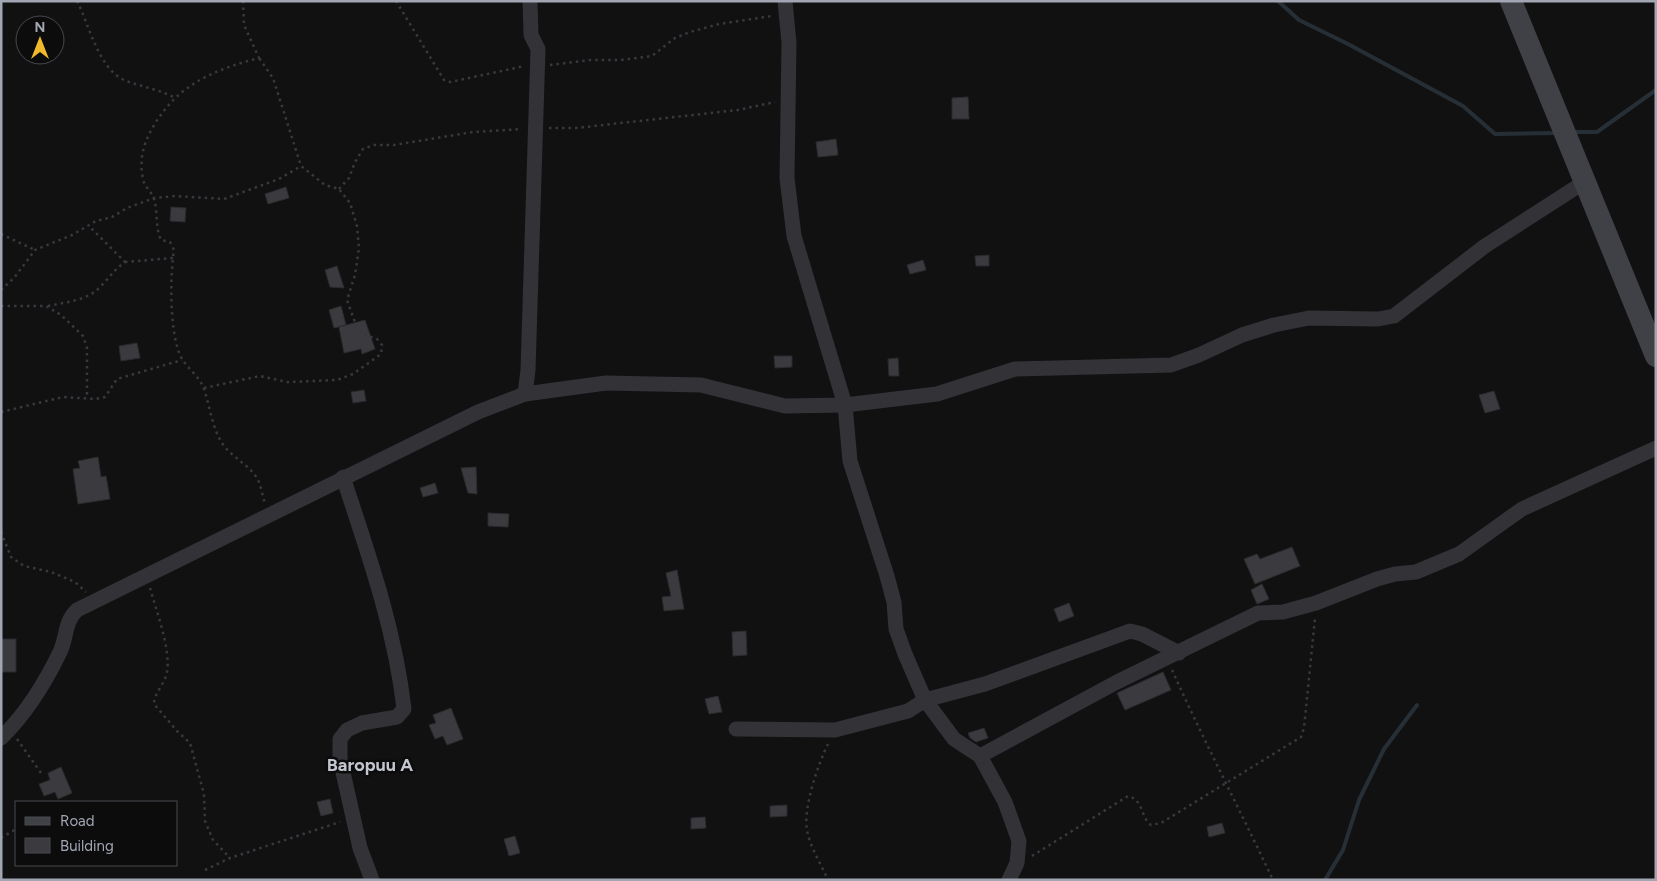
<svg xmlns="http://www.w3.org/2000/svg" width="1657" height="881" font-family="Figtree,sans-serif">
	<rect width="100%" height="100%" fill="#111112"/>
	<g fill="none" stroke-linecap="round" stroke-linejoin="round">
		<g stroke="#272f36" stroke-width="4">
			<polyline points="1278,1 1299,20 1348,44 1463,106 1495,134 1557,133"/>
			<polyline points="1572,132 1597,132 1656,90"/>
			<polyline points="1325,880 1343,850 1359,800 1384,749 1417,705"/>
		</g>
	</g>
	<g fill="#3b3b3f" stroke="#2b2b2e">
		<polygon points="968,97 969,119 952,119 952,98"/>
		<polygon points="836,139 838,155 818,157 816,142"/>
		<polygon points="286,187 289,198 268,204 265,194"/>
		<polygon points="171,207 186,208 185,222 170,221"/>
		<polygon points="989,255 989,266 976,266 975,256"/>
		<polygon points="923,260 926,270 910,274 907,265"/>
		<polygon points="337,266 344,288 330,287 325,270"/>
		<polygon points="341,306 346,325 334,328 329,310"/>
		<polygon points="365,320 375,349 362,354 361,349 344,353 339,327"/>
		<polygon points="137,343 140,358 121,361 119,346"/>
		<polygon points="774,356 792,356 792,367 775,368"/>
		<polygon points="898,358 899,376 889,376 888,359"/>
		<polygon points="364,390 366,401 353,403 351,392"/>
		<polygon points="1494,391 1500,409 1485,413 1479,395"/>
		<polygon points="98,457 101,477 106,476 110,499 78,504 73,469 80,468 78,461"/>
		<polygon points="476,467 477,494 468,493 461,468"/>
		<polygon points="435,483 438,493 423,497 420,488"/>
		<polygon points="488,513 509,514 508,527 488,526"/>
		<polygon points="1292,547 1300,566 1255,584 1244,559 1257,554 1260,559"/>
		<polygon points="677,570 684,609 664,611 662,597 671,596 666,573"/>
		<polygon points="1262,584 1269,599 1257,604 1251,590"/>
		<polygon points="1069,603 1074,616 1059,622 1054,609"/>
		<polygon points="746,631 747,655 733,656 732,632"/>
		<rect x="1" y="639" width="15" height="33"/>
		<polygon points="1163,672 1171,690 1125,710 1117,693"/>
		<polygon points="718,696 722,712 709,714 705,699"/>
		<polygon points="451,708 463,739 447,745 443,736 435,739 429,725 436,723 433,715"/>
		<polygon points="984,728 988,738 976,742 970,738 968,733"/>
		<polygon points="61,767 72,793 58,799 55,792 44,796 39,784 50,780 48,773"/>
		<polygon points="330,799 333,813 321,816 317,802"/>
		<polygon points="787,805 787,816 770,817 770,806"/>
		<polygon points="705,817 706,828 691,829 691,818"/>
		<polygon points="1222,823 1225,833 1209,837 1207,827"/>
		<polygon points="515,836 520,853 509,856 504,839"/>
	</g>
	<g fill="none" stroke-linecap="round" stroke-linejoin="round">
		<g stroke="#38393e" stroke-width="2.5" stroke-dasharray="2.5 4" stroke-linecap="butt">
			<path d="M77 1C89 24 98 68 124 80 141 87 159 89 175 98"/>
			<path d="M243 1 244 25 259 58C213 70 177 85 153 127 143 144 139 160 143 179 144 186 151 191 154 199 158 212 155 227 161 240L170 242 174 250C170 275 169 336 182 359 188 369 200 377 204 389 210 407 212 427 222 443 231 457 248 464 257 478 261 485 262 495 265 503"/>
			<polyline points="396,1 444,80 450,82 525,66"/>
			<polyline points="550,65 590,60 621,60 652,56 675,38 690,32 719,24 772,16"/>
			<polyline points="549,128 576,128 738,110 775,102"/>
			<polyline points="339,189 349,178 355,162 363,149 374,145 394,145 473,132 522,129"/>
			<polyline points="1,234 35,250"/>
			<polyline points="125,262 173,258"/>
			<polyline points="1,290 14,278 35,250 72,235 96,221 112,217 127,208 154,198 175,196 224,199 279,179 301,166"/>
			<polyline points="1,306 46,306 61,315 83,336 87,348 87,398"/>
			<path d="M48 306C65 302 87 301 100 287 109 278 114 270 125 262L89 226"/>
			<polyline points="204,388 260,376 287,382 337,380 353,374 381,354 382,345 377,339 362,334 357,328 347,300 355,275 359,248 357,226 350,203 339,189 325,185 301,166 273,78 259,58"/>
			<polyline points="1,412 63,397 95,399 105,397 117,379 182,360"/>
			<polyline points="1,532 11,557 24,566 51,572 75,582 86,592"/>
			<path d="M150 588C156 610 171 649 167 672 165 684 154 693 154 704L177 731 190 743 204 794 205 821 213 840 230 858"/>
			<path d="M1172 670C1204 741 1240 810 1273 880"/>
			<polyline points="17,739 41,773"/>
			<path d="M828 744C818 764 803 808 807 830 810 847 821 864 828 880"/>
			<polyline points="1,838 16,829"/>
			<path d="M1032 856 1128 796C1144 800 1140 817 1151 825L1161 823 1301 737 1304 728 1315 618"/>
			<polyline points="205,870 230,858 340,822"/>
		</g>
		<g stroke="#323237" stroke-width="15">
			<polyline points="785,1 789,43 787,178 794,236 845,405 850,461 887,576 894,602 896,629 905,654 925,700 985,684 1130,631 1142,634 1179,653"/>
			<polyline points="525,394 528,370 538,49 531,35 530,1"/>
			<path d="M343 477C368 553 395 629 404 709L397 717 362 723 347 730 340 739V759L360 848 372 880"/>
			<polyline points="736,729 835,730 908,711 925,700 954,739 980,756 1005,802 1019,841 1017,863 1009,880"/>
			<path d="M1 738C26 714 45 683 60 652 67 638 64 622 77 610L478 412 525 394 606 383 701 385 785 406 845 405 937 394 1015 369 1171 365 1199 355 1242 335 1274 325 1309 318 1378 319 1394 316 1485 246 1586 181"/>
			<polyline points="980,756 1117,682 1258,613 1283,612 1316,603 1377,579 1395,574 1416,572 1459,554 1522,509 1656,448"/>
		</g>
		<polyline stroke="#404147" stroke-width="22" points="1511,1 1656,356"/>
	</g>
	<g text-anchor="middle" stroke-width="5" stroke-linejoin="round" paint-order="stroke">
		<g font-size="18" font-weight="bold" fill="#c3c6cf" stroke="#0c0c0d">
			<text x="370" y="771">Baropuu A</text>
		</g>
	</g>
	<rect width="1657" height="881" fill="none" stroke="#a2a6b3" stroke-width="5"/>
	<rect x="15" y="801" width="162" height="65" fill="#0c0c0d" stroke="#484a4f"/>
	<rect x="25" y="817" width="25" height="8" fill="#404147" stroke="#484a4f"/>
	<text x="60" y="826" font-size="15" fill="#a2a6b3">Road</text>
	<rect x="25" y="838" width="25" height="15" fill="#3b3b3f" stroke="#484a4f"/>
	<text x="60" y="851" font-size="15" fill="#a2a6b3">Building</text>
	<g transform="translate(40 40)"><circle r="24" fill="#0c0c0d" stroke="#484a4f"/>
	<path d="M0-4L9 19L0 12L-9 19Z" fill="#f1b92b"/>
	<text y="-8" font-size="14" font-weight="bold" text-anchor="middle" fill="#a2a6b3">N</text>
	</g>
</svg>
